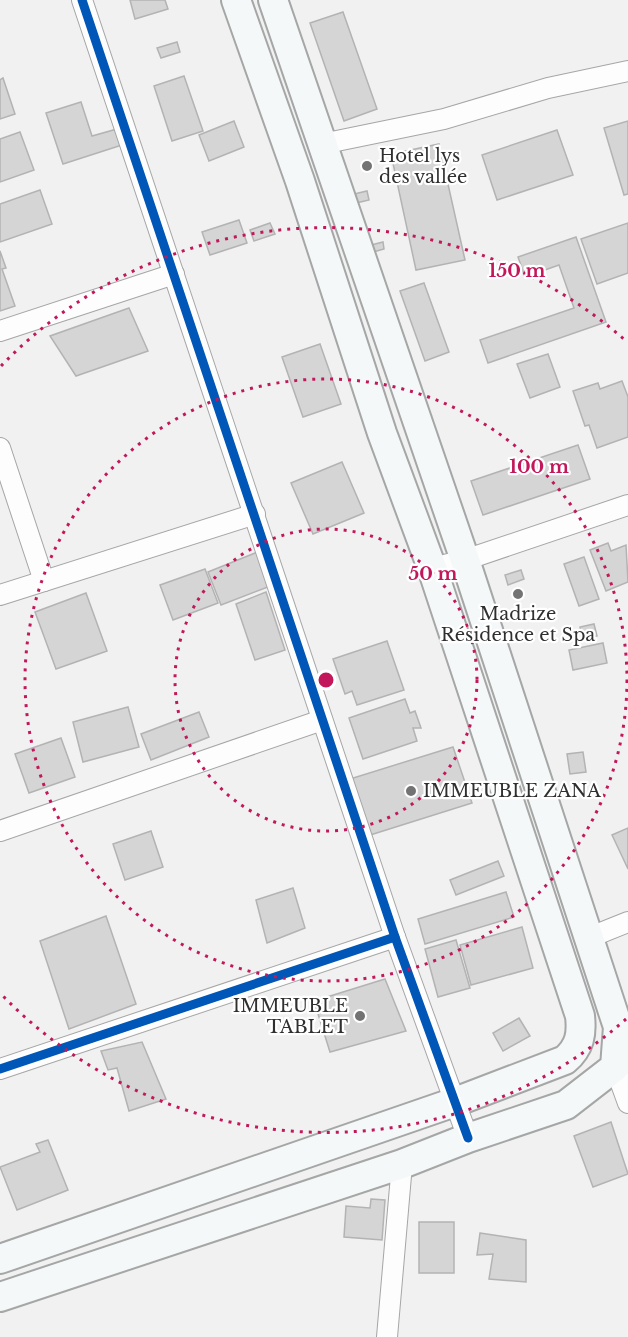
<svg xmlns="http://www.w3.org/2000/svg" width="628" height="1337" font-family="'Libre Baskerville',serif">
	<rect width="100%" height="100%" fill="#f1f1f1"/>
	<g fill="#d5d5d5" stroke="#b4b3b3" stroke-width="1.5">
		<polygon points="130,0 165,0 168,9 135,19"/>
		<polygon points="343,12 377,109 344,121 310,23"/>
		<polygon points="177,42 180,52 161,58 157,48"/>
		<polygon points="184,76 203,131 172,141 154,86"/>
		<polygon points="3,78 15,114 0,119 0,80"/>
		<polygon points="81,102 92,136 117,129 122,145 63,164 46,113"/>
		<polygon points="234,121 244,147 209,161 199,135"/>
		<polygon points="628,121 628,194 624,195 604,128"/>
		<polygon points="557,130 573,175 497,200 482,155"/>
		<polygon points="20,132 34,170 0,182 0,139"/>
		<polygon points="439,144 465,260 416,270 391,154"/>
		<polygon points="40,190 52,224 0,242 0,204"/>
		<polygon points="367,191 369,200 356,203 354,194"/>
		<polygon points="239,220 247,243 210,255 202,232"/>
		<polygon points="270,223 275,234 254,241 250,230"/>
		<polygon points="628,223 628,273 597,284 581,239"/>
		<polygon points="576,237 606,322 488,363 480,340 574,308 559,265 525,277 518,257"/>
		<polygon points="383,242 384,249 373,252 371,245"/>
		<polygon points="0,251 6,268 2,269 15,306 0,311"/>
		<polygon points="424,283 449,352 425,361 400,291"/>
		<polygon points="129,308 148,351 76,376 50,336"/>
		<polygon points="320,344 341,404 303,417 282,357"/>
		<polygon points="548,354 560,387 530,398 517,364"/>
		<polygon points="622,381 628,397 628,437 597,448 589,425 585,426 573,391 598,383 600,389"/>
		<polygon points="578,445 590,479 483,515 471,481"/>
		<polygon points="342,462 364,513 313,534 291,483"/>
		<polygon points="608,543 611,551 626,545 628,582 606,591 590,550"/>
		<polygon points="260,551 273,585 221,605 208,572"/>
		<polygon points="584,557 599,599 579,606 564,564"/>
		<polygon points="205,569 218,603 173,620 160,585"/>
		<polygon points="521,570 524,579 508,585 505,575"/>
		<polygon points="266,592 285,650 255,660 236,604"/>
		<polygon points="86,593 107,651 56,669 35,612"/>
		<polygon points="594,624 597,636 582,639 580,627"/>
		<polygon points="387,641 404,690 357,705 352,691 345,694 333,659"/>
		<polygon points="603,643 607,663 573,670 569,650"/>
		<polygon points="405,699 410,713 415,711 421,728 413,728 417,741 363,759 349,718"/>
		<polygon points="128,707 139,747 83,762 73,722"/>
		<polygon points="199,712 209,737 151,760 141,734"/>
		<polygon points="61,738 75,777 29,793 15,754"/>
		<polygon points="453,747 472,803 367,836 350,779"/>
		<polygon points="583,752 586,772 570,774 567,754"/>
		<polygon points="628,828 628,869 612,835"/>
		<polygon points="151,831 163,867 125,880 113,844"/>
		<polygon points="498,861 504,876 456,895 450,880"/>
		<polygon points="293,888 305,928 267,943 256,900"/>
		<polygon points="506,892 514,917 425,944 418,919"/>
		<polygon points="106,916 136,1004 69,1029 40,941"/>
		<polygon points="522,927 533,968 471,985 460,945"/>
		<polygon points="456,940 470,988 438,997 425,949"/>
		<polygon points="385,979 406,1031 330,1052 314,1001"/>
		<polygon points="519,1018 530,1036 503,1051 493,1033"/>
		<polygon points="142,1042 166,1099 129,1111 117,1068 108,1070 101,1051"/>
		<polygon points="611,1122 628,1174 593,1187 574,1136"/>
		<polygon points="48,1140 68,1190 17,1210 0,1167 40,1152 36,1144"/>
		<polygon points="371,1199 385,1200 382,1240 344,1237 346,1206 370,1208"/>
		<rect x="419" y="1222" width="35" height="51"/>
		<polygon points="480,1233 526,1240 526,1282 489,1279 493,1254 477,1255"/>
	</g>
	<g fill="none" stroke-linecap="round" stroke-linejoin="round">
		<defs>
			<g id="street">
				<polyline points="82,0 395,937 468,1138"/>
				<polyline points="322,144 444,119 548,88 628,71"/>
				<polyline points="0,331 174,274"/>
				<polyline points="0,448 44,581"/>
				<polyline points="432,568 465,560 628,505"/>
				<polyline points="0,595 255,514"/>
				<polyline points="0,831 322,720"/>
				<polyline points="588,938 628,922"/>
				<polyline points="615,1067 628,1103"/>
				<polyline points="0,1069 395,937"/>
				<polyline points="387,1337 402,1164"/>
			</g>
			<g id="secondary">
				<path d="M0 1259 455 1102 565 1060C580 1047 582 1034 580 1016L432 568 382 433 300 181 236 0"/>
				<polyline points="0,1297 402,1164 468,1138 566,1105 615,1067 618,1027 465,560 273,0"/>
			</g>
		</defs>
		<use href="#street" stroke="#a5a6a6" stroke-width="22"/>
		<use href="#secondary" stroke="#a5a6a6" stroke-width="32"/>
		<use href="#street" stroke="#fdfdfd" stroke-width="20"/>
		<use href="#secondary" stroke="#f5f8f9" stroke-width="28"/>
		<defs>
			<g id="cycleway">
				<polyline points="82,0 395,937 468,1138"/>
				<polyline points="0,1069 395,937"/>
			</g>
		</defs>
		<use href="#cycleway" stroke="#fff" stroke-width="13"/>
		<use href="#cycleway" stroke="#0057b8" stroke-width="9"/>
	</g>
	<g fill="none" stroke="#c2185b" stroke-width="3" stroke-dasharray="3 6">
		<circle cx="326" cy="680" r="151"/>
		<circle cx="326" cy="680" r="301"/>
		<path d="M626 1019A452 452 0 0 1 1 994M1 366A452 452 0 0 1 626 341"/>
	</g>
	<g fill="#737374" stroke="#fff" stroke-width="2">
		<circle cx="367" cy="166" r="6"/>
		<circle cx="518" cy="594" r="6"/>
		<circle cx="411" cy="791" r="6"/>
		<circle cx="360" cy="1016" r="6"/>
	</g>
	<g text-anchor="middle" stroke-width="4.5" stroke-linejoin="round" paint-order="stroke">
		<g font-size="18" fill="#2f2f30" stroke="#fff" text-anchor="start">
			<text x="379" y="162">Hotel lys<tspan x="379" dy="21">des vallée</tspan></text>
			<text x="518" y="620" text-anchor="middle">Madrize<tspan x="518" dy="21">Résidence et Spa</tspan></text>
			<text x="423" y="797">IMMEUBLE ZANA</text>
			<text x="348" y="1012" text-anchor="end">IMMEUBLE<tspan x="348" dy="21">TABLET</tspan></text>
		</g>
	</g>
	<circle cx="326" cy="680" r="9" fill="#c2185b" stroke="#fff" stroke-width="3"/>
	<g font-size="18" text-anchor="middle" font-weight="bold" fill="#c2185b" stroke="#fff" stroke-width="4.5" stroke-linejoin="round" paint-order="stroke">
		<text x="517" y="277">150 m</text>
		<text x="539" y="473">100 m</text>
		<text x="433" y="580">50 m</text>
	</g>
</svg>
